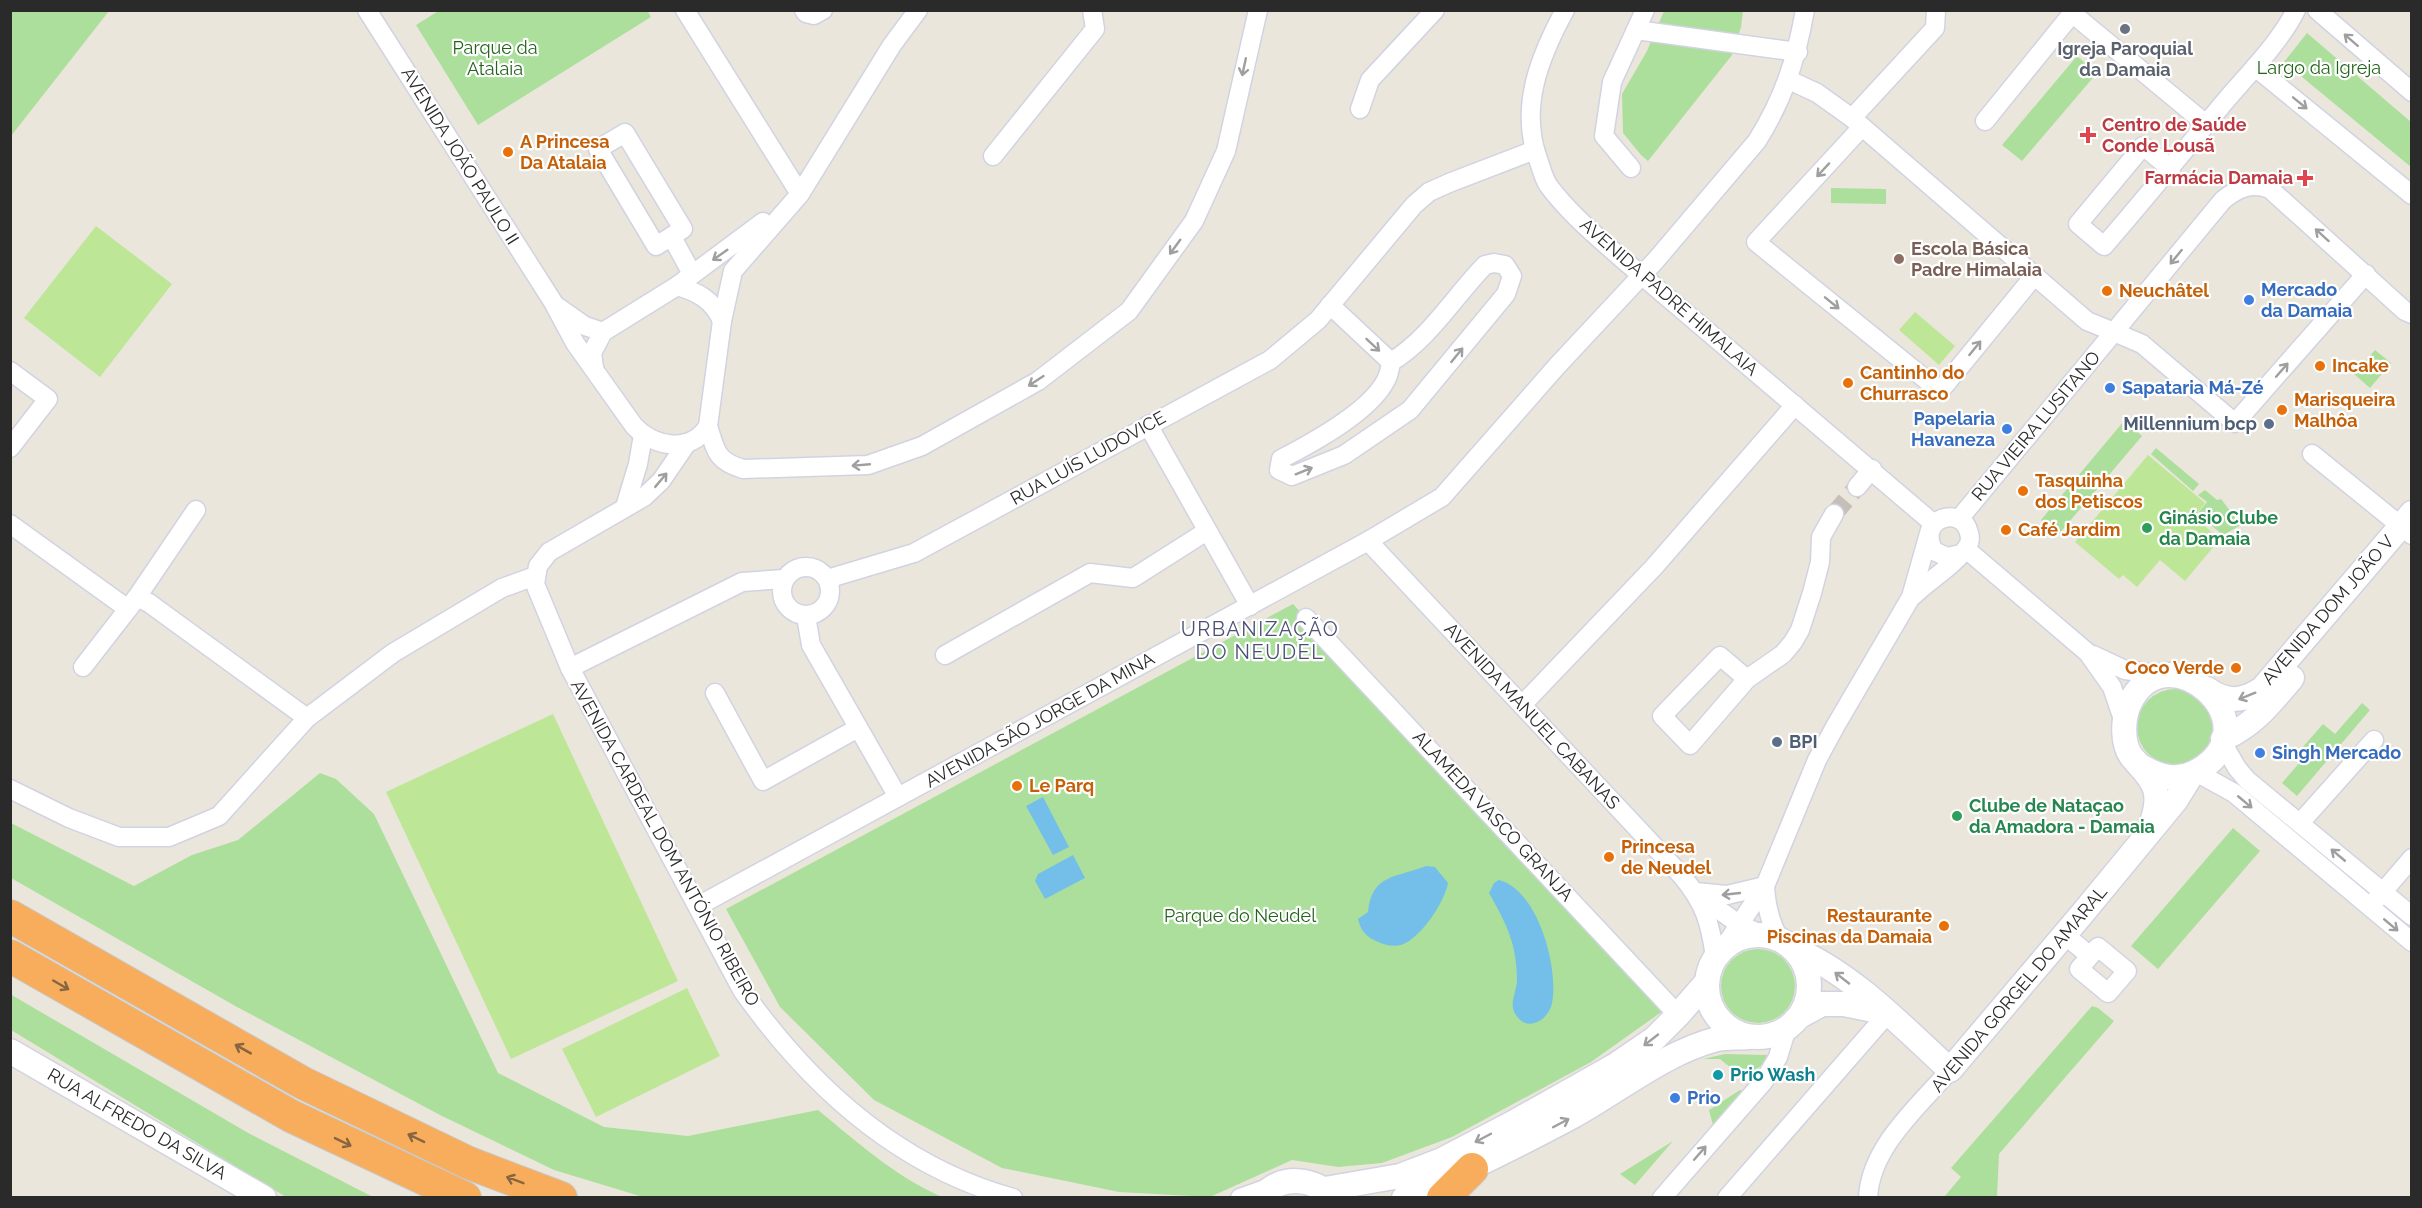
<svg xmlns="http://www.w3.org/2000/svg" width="2422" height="1208" font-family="Raleway,sans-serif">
	<rect width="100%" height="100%" fill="#ebe6dc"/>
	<g fill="#acdf9b">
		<polygon points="11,10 109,11 11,136 10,11"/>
		<polygon points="440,10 647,10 651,17 478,125 416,25"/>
		<polygon points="1664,11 1743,11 1741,27 1732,55 1648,161 1641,155 1623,133 1622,94 1647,51"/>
		<polygon points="2307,33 2411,122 2411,167 2284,62"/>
		<polygon points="2077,56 2097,73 2022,161 2002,145"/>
		<polygon points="1831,188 1886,189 1886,204 1831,203"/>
		<polygon points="2375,350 2391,363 2370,388 2354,374"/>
		<polygon points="2124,421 2142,436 2058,535 2041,520"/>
		<polygon points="2156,448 2199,484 2193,491 2151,454"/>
		<polygon points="2205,490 2217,500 2221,499 2241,525 2223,535 2197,514 2207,502 2198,495"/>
		<polygon points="1293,604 1667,1008 1591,1062 1452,1137 1382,1163 1338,1167 1292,1160 1210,1197 1119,1192 1002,1168 874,1100 780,1007 726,909"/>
		<circle cx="2175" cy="727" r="38"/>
		<polygon points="2362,703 2370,710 2297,796 2282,783 2307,754 2301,749 2323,724 2335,734"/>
		<path d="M320 773 336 779 374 814 498 1073 604 1127 688 1136 818 1110C857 1142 896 1177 942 1197H643L554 1170 440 1115 237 1007 11 878V823L134 886 192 855 238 840Z"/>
		<polygon points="2233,828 2260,851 2158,969 2131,946"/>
		<circle cx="1758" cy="986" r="37"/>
		<polygon points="10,994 250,1134 373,1197 286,1197 11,1030"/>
		<polygon points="2092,1006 2098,1008 2114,1021 1999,1154 1997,1197 1944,1197 1961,1177 1951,1168"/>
		<path d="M1725 1054 1767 1055 1769 1057C1750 1079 1741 1077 1720 1059H1703Z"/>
		<polygon points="1740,1090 1742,1091 1713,1125 1709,1110"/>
		<polygon points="1673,1141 1635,1185 1620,1174"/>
	</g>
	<g fill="#bde697">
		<polygon points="96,226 172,284 100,377 24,318"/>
		<polygon points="1915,312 1955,346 1939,365 1899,330"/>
		<polygon points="2148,455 2205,503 2194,517 2220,539 2185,581 2160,560 2137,587 2123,575 2119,579 2075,542"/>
		<polygon points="553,714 678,981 511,1059 386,792"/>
		<polygon points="687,988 720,1056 596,1117 562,1049"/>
	</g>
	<g fill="#74bfe9">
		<polygon points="1043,797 1069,847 1053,855 1026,806"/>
		<polygon points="1073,855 1085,878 1045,899 1035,881 1038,874"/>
		<path d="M1426 866 1435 867 1448 883C1445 902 1420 939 1401 945 1393 947 1385 945 1378 942 1367 937 1361 932 1358 919L1368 912C1372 873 1397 878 1426 866Z"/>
		<path d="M1499 880C1538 890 1559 968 1552 1003 1549 1020 1527 1033 1516 1015 1508 1005 1517 991 1517 980 1517 944 1506 923 1489 893L1494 883Z"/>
	</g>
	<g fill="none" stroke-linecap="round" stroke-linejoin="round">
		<polyline stroke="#c4c0b8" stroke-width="18" stroke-dasharray="18 9" stroke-linecap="butt" points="1834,514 1857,487"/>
		<defs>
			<g id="street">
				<path d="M367 10 553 302 575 343 634 426C654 447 691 454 708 426L722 321 733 271 800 194 892 45 918 10"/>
				<polyline points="685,10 800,194"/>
				<polyline points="804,10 806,13 814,15 823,10"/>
				<path d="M1565 10C1540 56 1519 107 1538 159 1541 167 1543 177 1548 185 1568 212 1594 234 1619 256L1934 524"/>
				<polyline points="2317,10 2412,92"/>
				<polyline points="2073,14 2206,124"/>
				<polyline points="1636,30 1798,52"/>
				<polyline points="2255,67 2412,195"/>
				<polyline points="1789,80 1817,93 1852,118 2087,321 2114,332 1959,519"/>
				<polyline points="1360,109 1370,80 1435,10"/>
				<polyline points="1852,118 1935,28 1936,10"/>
				<polyline points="1985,121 2075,10"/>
				<polyline points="1862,127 1756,242 1940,391 2035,275"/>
				<polygon points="625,133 683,229 656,246 598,149"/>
				<polyline points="993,156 1095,29 1092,10"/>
				<polyline points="1631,168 1604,136 1612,82 1645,10"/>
				<path d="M2171 169 2143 146 2078 224 2104 246C2144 200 2183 152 2222 105 2246 76 2279 44 2296 10"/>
				<polyline points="672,237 692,274"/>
				<path d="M2366 274 2235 423 2142 344 2114 332 2223 200C2238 188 2251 182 2270 189L2405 311 2412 314"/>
				<path d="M677 286C698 292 713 300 722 321"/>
				<path d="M1330 305 1391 362C1390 368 1389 375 1386 380 1370 412 1312 443 1281 459L1279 470 1292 476 1344 455 1410 410 1506 294 1512 276 1505 265 1494 263 1485 265C1454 297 1429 339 1391 362"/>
				<polyline points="558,307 585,326 603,332"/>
				<polyline points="594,367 592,353 603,332 677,286 763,222"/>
				<polyline points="10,371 48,399 10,448"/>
				<polyline points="1148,425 1250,606"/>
				<path d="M708 426C716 451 716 461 743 469L868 465 922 446 1038 381 1129 311 1194 221 1226 151 1258 10"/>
				<path d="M687 443 661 481 644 497 549 552 538 566 535 584 570 668 742 990C809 1085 898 1166 1013 1198"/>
				<polyline points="2312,454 2412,535"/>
				<polyline points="1857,487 1872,469"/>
				<polyline points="625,507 638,464 643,435"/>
				<polyline points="10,524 128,609 137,597 149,603 307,718"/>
				<path d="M1368 541 1682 876C1705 904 1710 922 1715 957"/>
				<polyline points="1966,549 2088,653 2112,687 2124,722"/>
				<circle cx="806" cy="591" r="24"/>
				<polyline points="827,579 914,553 1270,360 1318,320 1414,205 1429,192 1449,183 1535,150"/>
				<path d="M1913 596C1929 580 1951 568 1965 550 1969 546 1971 539 1969 533 1963 504 1915 518 1934 551L1947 557 1961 554"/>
				<polyline points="137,597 196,510"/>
				<polyline points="806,616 811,645 898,797"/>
				<polyline points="1306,618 1678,1015"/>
				<polyline points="945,655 1090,573 1133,578 1207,531"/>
				<polyline points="2093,655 2125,670 2163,675"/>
				<polyline points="83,667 128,609"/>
				<polyline points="570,668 742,582 784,579"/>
				<polyline points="1747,679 1720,656 1662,716 1690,745 1747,679 1783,654 1793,642 1800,630 1812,593 1820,562 1821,537 1834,514"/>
				<polyline points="715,693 763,781 858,728"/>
				<polyline points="1522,705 1654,567 1795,405"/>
				<polyline points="2222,742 2237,768 2247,780 2412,916"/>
				<polyline points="2196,772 2234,793 2412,942"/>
				<polyline points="10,789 69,818 119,837 169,837 219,816 307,718 393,653 502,588 535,576"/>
				<polyline points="2300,823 2374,740"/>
				<path d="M1765 886C1766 906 1770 923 1780 940"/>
				<polyline points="1695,892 1727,895 1765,886"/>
				<polyline points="1701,897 1740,925 1766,936"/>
				<polyline points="2375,901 2412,858"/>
				<path d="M698 906 1368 541 1442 497 1557 366 1656 260 1757 141C1784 98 1796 60 1805 10"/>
				<polyline points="2065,935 2090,956 2079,969 2108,993 2127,971 2098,947 2090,956"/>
				<polyline points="1725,946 1765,886 1817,760 1836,725 1911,597 1930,530"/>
				<polyline points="1240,1198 1274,1186"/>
				<polyline points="1662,1198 1764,1081 1778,1057 1787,1028"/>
				<polyline points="1727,1198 1888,1013"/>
				<path d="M1868 1198C1870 1147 1919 1106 1950 1070"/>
			</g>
			<g id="secondary">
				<path d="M2207 689C2226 703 2243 702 2262 689L2412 513"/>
				<path d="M2223 739C2255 724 2270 704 2292 678"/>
				<path d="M2139 765C2159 777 2178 783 2199 770 2277 723 2162 624 2128 707 2123 721 2122 743 2131 756 2139 766 2151 776 2155 789 2159 802 2154 816 2150 829"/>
				<circle cx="1758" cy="986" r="51"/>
				<path d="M1792 948C1852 973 1903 1027 1950 1070L2082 914 2176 800 2192 774"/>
				<polyline points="1800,1016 1822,1004 1844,1004 1883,1012"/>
				<polyline points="10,1051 264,1198"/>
				<polyline points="1325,1189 1400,1176 1442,1160 1511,1124 1616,1065 1654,1039 1678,1015 1706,983"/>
				<path d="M1261 1198C1280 1173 1314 1178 1334 1198"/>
				<path d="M1404 1198C1462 1173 1517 1146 1573 1116 1620 1090 1664 1053 1717 1039 1727 1037 1739 1038 1749 1037"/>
			</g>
			<g id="highway">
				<polyline points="10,916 303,1083 469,1163 561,1198"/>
				<polyline points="10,956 291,1116 465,1198"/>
				<polyline points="1443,1198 1472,1169"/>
			</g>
		</defs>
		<use href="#street" stroke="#d2d3e2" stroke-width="21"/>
		<use href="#secondary" stroke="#d2d3e2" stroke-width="27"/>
		<use href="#highway" stroke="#c8c8c8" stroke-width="34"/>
		<use href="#street" stroke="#fff" stroke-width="18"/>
		<use href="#secondary" stroke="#fff" stroke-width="24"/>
		<use href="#highway" stroke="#f7ad5c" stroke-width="32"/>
	</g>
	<defs><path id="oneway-shaft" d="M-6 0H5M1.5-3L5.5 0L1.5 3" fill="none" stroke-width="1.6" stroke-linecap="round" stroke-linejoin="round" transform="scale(1.5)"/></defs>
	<g stroke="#9f9f9f">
		<use href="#oneway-shaft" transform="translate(2351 40) rotate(-139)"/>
		<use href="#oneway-shaft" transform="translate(1244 67) rotate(102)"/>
		<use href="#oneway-shaft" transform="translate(2300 103) rotate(39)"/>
		<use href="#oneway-shaft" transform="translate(1823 170) rotate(133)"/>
		<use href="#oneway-shaft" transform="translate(2322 235) rotate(-138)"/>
		<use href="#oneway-shaft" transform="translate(1175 247) rotate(126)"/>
		<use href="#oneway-shaft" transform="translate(720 255) rotate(145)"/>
		<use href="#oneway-shaft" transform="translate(2176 257) rotate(129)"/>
		<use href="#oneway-shaft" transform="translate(1832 303) rotate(39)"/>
		<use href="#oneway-shaft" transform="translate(1373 345) rotate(43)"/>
		<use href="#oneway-shaft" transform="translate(1975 348) rotate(-51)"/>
		<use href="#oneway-shaft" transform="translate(1457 355) rotate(-51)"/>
		<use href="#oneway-shaft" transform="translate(2282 370) rotate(-49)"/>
		<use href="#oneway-shaft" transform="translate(1036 381) rotate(147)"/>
		<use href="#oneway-shaft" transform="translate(861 465) rotate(175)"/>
		<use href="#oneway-shaft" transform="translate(1304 471) rotate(-22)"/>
		<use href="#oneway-shaft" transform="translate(661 480) rotate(-50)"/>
		<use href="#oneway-shaft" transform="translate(2247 696) rotate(158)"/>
		<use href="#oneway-shaft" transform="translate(2245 802) rotate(40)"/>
		<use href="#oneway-shaft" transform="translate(2338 855) rotate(-140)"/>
		<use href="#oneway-shaft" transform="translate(1731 894) rotate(174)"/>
		<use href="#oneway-shaft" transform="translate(2391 925) rotate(40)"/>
		<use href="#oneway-shaft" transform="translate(1842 978) rotate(-142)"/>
		<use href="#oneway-shaft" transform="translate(1651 1040) rotate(142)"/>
		<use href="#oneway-shaft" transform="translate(1561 1123) rotate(-28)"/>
		<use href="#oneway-shaft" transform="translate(1483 1138) rotate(152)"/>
		<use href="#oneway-shaft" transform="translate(1700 1153) rotate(-49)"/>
	</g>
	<g stroke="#866540">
		<use href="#oneway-shaft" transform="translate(61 985) rotate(30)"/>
		<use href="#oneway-shaft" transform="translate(243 1049) rotate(-151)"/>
		<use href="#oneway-shaft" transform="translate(416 1138) rotate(-154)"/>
		<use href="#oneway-shaft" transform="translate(343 1142) rotate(26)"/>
		<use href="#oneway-shaft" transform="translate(515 1180) rotate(-159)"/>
	</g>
	<circle fill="#6b7280" stroke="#fff" stroke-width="2" cx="2125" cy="29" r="6"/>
	<g fill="#e0444e" stroke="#fff" stroke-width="2">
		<path d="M2085 126h6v6h6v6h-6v6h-6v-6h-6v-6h6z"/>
		<path d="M2302 169h6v6h6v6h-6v6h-6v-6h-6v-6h6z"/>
	</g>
	<g fill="#e8710a" stroke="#fff" stroke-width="2">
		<circle cx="508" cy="152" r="6"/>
		<circle cx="2107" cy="291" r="6"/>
		<circle cx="2320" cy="366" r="6"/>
		<circle cx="1848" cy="383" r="6"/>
		<circle cx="2282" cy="410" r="6"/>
		<circle cx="2023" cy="491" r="6"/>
		<circle cx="2006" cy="530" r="6"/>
		<circle cx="2236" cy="668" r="6"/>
		<circle cx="1017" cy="786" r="6"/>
		<circle cx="1609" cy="857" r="6"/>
		<circle cx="1944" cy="926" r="6"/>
	</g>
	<circle fill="#8d6e63" stroke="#fff" stroke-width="2" cx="1899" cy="259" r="6"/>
	<g fill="#3f7fe0" stroke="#fff" stroke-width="2">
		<circle cx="2249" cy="300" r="6"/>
		<circle cx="2110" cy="388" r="6"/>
		<circle cx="2007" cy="429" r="6"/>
		<circle cx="2260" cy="753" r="6"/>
		<circle cx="1675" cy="1098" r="6"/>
	</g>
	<g fill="#5c6f8a" stroke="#fff" stroke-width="2">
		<circle cx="2269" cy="424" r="6"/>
		<circle cx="1777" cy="742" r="6"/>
	</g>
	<g fill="#2e9e5b" stroke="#fff" stroke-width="2">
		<circle cx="2147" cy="528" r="6"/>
		<circle cx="1957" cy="816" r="6"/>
	</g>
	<circle fill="#0f9aa8" stroke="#fff" stroke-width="2" cx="1718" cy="1075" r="6"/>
	<g text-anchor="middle" stroke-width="4.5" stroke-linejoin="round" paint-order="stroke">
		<g font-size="18" fill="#25631d" stroke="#fff">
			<text x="495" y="54">Parque da<tspan x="495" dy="21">Atalaia</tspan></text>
			<text x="2319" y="74">Largo da Igreja</text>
			<text x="1240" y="922">Parque do Neudel</text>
		</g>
		<g font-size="18" font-weight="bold" fill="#5b616d" stroke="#fff">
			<text x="2125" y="55">Igreja Paroquial<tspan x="2125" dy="21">da Damaia</tspan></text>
		</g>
		<g font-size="18" font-weight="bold" fill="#be3a42" stroke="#fff" text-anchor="start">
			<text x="2102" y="131">Centro de Saúde<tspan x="2102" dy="21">Conde Lousã</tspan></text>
			<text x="2293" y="184" text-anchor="end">Farmácia Damaia</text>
		</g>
		<g font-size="18" font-weight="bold" fill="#c56008" stroke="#fff" text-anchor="start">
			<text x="520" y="148">A Princesa<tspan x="520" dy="21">Da Atalaia</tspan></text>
			<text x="2119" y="297">Neuchâtel</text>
			<text x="2332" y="372">Incake</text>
			<text x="1860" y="379">Cantinho do<tspan x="1860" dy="21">Churrasco</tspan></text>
			<text x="2294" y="406">Marisqueira<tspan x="2294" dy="21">Malhôa</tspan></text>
			<text x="2035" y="487">Tasquinha<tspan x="2035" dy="21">dos Petiscos</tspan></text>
			<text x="2018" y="536">Café Jardim</text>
			<text x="2224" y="674" text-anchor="end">Coco Verde</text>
			<text x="1029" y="792">Le Parq</text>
			<text x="1621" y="853">Princesa<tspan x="1621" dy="21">de Neudel</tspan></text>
			<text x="1932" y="922" text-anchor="end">Restaurante<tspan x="1932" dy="21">Piscinas da Damaia</tspan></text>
		</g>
		<g font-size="18" fill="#2a2a2a" stroke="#fff">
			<text transform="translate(460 156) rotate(58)" y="6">AVENIDA JOÃO PAULO II</text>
			<text transform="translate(1669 297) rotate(41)" y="6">AVENIDA PADRE HIMALAIA</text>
			<text transform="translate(2036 426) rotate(-50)" y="6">RUA VIEIRA LUSITANO</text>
			<text transform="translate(1088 458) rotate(-29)" y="6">RUA LUÍS LUDOVICE</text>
			<text transform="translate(2328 610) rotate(-49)" y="6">AVENIDA DOM JOÃO V</text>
			<text transform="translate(1532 716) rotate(47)" y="6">AVENIDA MANUEL CABANAS</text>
			<text transform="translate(1040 720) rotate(-29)" y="6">AVENIDA SÃO JORGE DA MINA</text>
			<text transform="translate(1493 816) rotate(47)" y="6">ALAMEDA VASCO GRANJA</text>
			<text transform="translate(665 843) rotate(61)" y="6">AVENIDA CARDEAL DOM ANTÓNIO RIBEIRO</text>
			<text transform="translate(2019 989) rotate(-50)" y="6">AVENIDA GORGEL DO AMARAL</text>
			<text transform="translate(137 1124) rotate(30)" y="6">RUA ALFREDO DA SILVA</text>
		</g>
		<g font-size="18" font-weight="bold" fill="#785e54" stroke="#fff" text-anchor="start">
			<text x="1911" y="255">Escola Básica<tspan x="1911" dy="21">Padre Himalaia</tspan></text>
		</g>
		<g font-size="18" font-weight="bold" fill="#366cbe" stroke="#fff" text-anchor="start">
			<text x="2261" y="296">Mercado<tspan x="2261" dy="21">da Damaia</tspan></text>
			<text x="2122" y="394">Sapataria Má-Zé</text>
			<text x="1995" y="425" text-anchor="end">Papelaria<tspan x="1995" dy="21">Havaneza</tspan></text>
			<text x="2272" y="759">Singh Mercado</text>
			<text x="1687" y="1104">Prio</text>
		</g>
		<g font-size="18" font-weight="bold" fill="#4e5e75" stroke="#fff" text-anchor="end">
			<text x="2257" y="430">Millennium bcp</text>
			<text x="1789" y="748" text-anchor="start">BPI</text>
		</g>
		<g font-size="18" font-weight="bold" fill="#27864d" stroke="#fff" text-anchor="start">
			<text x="2159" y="524">Ginásio Clube<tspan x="2159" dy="21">da Damaia</tspan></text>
			<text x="1969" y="812">Clube de Nataçao<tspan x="1969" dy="21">da Amadora - Damaia</tspan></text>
		</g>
		<g font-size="18" font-weight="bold" fill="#0d838f" stroke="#fff" text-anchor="start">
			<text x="1730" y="1081">Prio Wash</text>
		</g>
		<g font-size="20" letter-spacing="1.5" fill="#4c5078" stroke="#fff">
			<text x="1260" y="636">URBANIZAÇÃO<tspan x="1260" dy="23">DO NEUDEL</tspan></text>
		</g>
	</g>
	<rect width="2422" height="1208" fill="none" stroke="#2a2a2a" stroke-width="24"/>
</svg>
